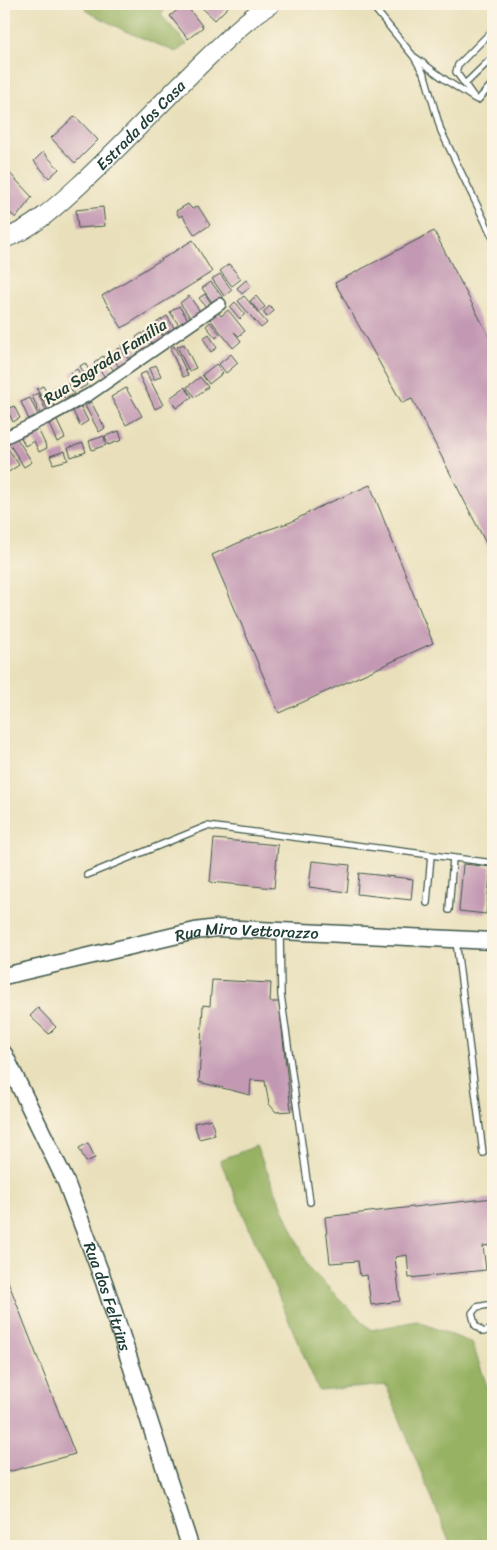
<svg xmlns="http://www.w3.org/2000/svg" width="497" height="1550" font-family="Sriracha,sans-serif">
	<rect width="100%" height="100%" fill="#fcf5e5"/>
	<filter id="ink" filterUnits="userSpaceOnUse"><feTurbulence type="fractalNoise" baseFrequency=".02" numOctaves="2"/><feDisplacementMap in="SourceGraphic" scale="10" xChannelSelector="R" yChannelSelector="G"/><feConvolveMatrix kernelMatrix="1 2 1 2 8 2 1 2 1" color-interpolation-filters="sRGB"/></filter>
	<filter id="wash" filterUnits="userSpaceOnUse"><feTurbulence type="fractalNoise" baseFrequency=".0096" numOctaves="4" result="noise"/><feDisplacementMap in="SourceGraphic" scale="20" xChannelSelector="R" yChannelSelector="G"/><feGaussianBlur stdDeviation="1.12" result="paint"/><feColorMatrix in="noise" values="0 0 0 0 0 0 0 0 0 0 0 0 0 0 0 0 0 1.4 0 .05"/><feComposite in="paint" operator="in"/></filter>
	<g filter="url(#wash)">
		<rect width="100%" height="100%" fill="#e9e0bb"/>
		<g fill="#98b264" stroke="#5c784c">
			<polygon points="84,4 169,4 161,15 187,44 176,52 125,31 87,11"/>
			<polygon points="256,1146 309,1268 371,1330 417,1321 472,1343 487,1386 493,1418 493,1546 451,1546 386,1385 319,1391 220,1160"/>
		</g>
		<g id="blocks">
			<g fill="#c298b2">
				<polygon points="185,4 203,27 188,39 170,16"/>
				<polygon points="198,4 231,4 215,20"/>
				<polygon points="75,116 98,140 75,163 51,138"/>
				<polygon points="43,152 59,169 49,178 34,161"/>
				<polygon points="4,167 32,197 16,218 10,213 4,215 4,182 7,190 4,177"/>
				<polygon points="188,204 192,209 198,206 210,225 195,235 182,215 179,217 176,211"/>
				<polygon points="103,207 105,226 78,228 76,210"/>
				<polygon points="434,231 493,344 493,552 491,553 412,399 402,403 335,283"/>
				<polygon points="193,240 212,272 122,328 102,296"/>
				<polygon points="229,264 241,279 232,286 220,271"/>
				<polygon points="220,274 232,290 224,296 212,279"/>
				<polygon points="246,280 251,286 242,294 237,288"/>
				<polygon points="211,282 223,298 214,305 202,288"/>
				<polygon points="205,294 211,303 206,307 199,298"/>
				<polygon points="189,296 202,314 193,321 180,303"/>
				<polygon points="244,296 267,323 261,328 238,301"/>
				<polygon points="256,296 265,307 259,312 250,301"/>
				<polygon points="235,302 245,314 240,319 230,307"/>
				<polygon points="179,306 189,321 180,327 170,312"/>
				<polygon points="270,306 274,311 267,317 263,312"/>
				<polygon points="228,310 245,331 239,336 234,332 241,341 233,348 210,319 218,312 221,316"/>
				<polygon points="167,316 176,331 165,338 156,323"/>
				<polygon points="210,322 220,334 216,338 206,326"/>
				<polygon points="155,325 165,339 155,347 144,333"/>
				<polygon points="142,333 151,347 145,351 136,337"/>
				<polygon points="209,334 217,348 211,352 203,338"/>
				<polygon points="130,340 141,356 132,362 121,346"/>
				<polygon points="184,344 196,368 189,371 177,347"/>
				<polygon points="174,346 188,375 183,377 170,349"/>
				<polygon points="119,348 130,361 120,368 110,355"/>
				<polygon points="231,354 238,363 226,373 219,364"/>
				<polygon points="103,356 115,372 106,378 94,363"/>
				<polygon points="85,363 92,376 87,379 80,366"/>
				<polygon points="216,364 223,373 209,384 202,375"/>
				<polygon points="156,365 161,376 154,380 149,369"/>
				<polygon points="77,369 87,385 80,389 70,373"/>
				<polygon points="146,372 163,405 155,409 139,375"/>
				<polygon points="200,377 208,387 195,397 187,387"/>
				<polygon points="67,383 74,394 65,399 59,388"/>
				<polygon points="43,386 55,407 48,410 37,389"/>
				<polygon points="185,387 192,397 176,408 170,398"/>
				<polygon points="126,388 142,416 126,425 111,397"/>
				<polygon points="38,393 46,411 40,414 32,396"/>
				<polygon points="30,398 39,417 30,422 21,402"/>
				<polygon points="91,402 105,428 99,432 85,406"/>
				<polygon points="14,406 20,418 13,422 7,409"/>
				<polygon points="81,407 88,421 80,426 73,411"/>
				<polygon points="57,421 65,438 57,442 49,424"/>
				<polygon points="38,429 47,448 39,452 34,441 25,446 21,437"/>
				<polygon points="119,431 122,440 108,445 105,436"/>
				<polygon points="104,436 106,445 92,450 89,441"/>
				<polygon points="16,437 32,462 24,467 8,442"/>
				<polygon points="83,443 86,452 71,457 68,448"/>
				<polygon points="5,444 19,465 7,473 4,468 4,445"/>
				<polygon points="65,451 68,460 53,464 50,456"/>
				<polygon points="370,485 433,643 279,713 212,555 264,531 291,522 317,508"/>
				<polygon points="214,839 278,845 274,888 210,882"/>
				<polygon points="312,861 350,865 347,892 309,887"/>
				<polygon points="463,864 491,867 486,914 459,911"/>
				<polygon points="359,873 413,879 411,900 357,894"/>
				<polygon points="212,980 271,983 270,1002 279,1002 291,1111 276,1112 269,1104 265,1081 251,1080 250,1095 199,1082 203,1005 210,1006"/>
				<polygon points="38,1008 56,1027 49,1034 30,1016"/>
				<polygon points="211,1119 215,1135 199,1139 194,1123"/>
				<polygon points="88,1143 95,1158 86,1162 79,1148"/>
				<polygon points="493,1198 493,1245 483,1246 486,1270 409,1278 407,1255 395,1257 400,1301 371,1305 367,1275 360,1276 358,1261 330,1263 325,1217"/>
				<polygon points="4,1271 75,1454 4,1473"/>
			</g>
		</g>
	</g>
	<g filter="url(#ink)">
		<use href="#blocks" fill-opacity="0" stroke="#3d5548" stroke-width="1"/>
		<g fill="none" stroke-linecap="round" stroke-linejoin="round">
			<defs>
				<g id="lane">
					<polyline points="371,4 414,57 425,76 441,131 493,238"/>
					<polyline points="416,58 447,81 475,99 478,100 493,83"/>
					<polyline points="465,84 493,57"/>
					<polyline points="474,97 456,72 458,65 493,30"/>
					<polyline points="87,875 207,826 493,863"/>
					<polyline points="427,903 431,855"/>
					<polyline points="449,910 453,858"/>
					<polyline points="280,933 281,995 310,1202"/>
					<polyline points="456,941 483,1153"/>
					<polyline points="493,1304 477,1307 472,1313 475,1325 483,1332 493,1329"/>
				</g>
				<polyline id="street" points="4,438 50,416 90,394 220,304"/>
				<g id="secondary">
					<path id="s1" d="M4 976 195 931 217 928 493 941"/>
					<path id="s2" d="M4 1054 66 1182 104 1282 190 1546"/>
				</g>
				<g id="primary">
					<path id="s3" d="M4 239C36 227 61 202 86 179 126 141 163 101 202 63 224 42 245 20 271 4"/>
				</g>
			</defs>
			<use href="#lane" stroke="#3d5548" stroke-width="8"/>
			<use href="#street" stroke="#3d5548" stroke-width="14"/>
			<use href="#secondary" stroke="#3d5548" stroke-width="19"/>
			<use href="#primary" stroke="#3d5548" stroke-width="20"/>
			<use href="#lane" stroke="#fff" stroke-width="5.5"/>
			<use href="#street" stroke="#fff" stroke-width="11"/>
			<use href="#secondary" stroke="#fff" stroke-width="16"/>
			<use href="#primary" stroke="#fff" stroke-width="18"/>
		</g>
	</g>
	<g text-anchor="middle" stroke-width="4.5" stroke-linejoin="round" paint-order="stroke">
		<g font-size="16" fill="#1f3d34" stroke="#fcf5e5">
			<text dy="6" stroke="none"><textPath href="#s3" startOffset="179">Estrada dos Casa</textPath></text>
			<text transform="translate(105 361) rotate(-33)" y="6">Rua Sagrada Família</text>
			<text dy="6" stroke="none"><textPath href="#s1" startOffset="248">Rua Miro Vettorazzo</textPath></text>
			<text dy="6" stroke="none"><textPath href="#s2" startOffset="264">Rua dos Feltrins</textPath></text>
		</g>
	</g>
	<rect width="497" height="1550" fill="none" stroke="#fcf5e5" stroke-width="20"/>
</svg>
